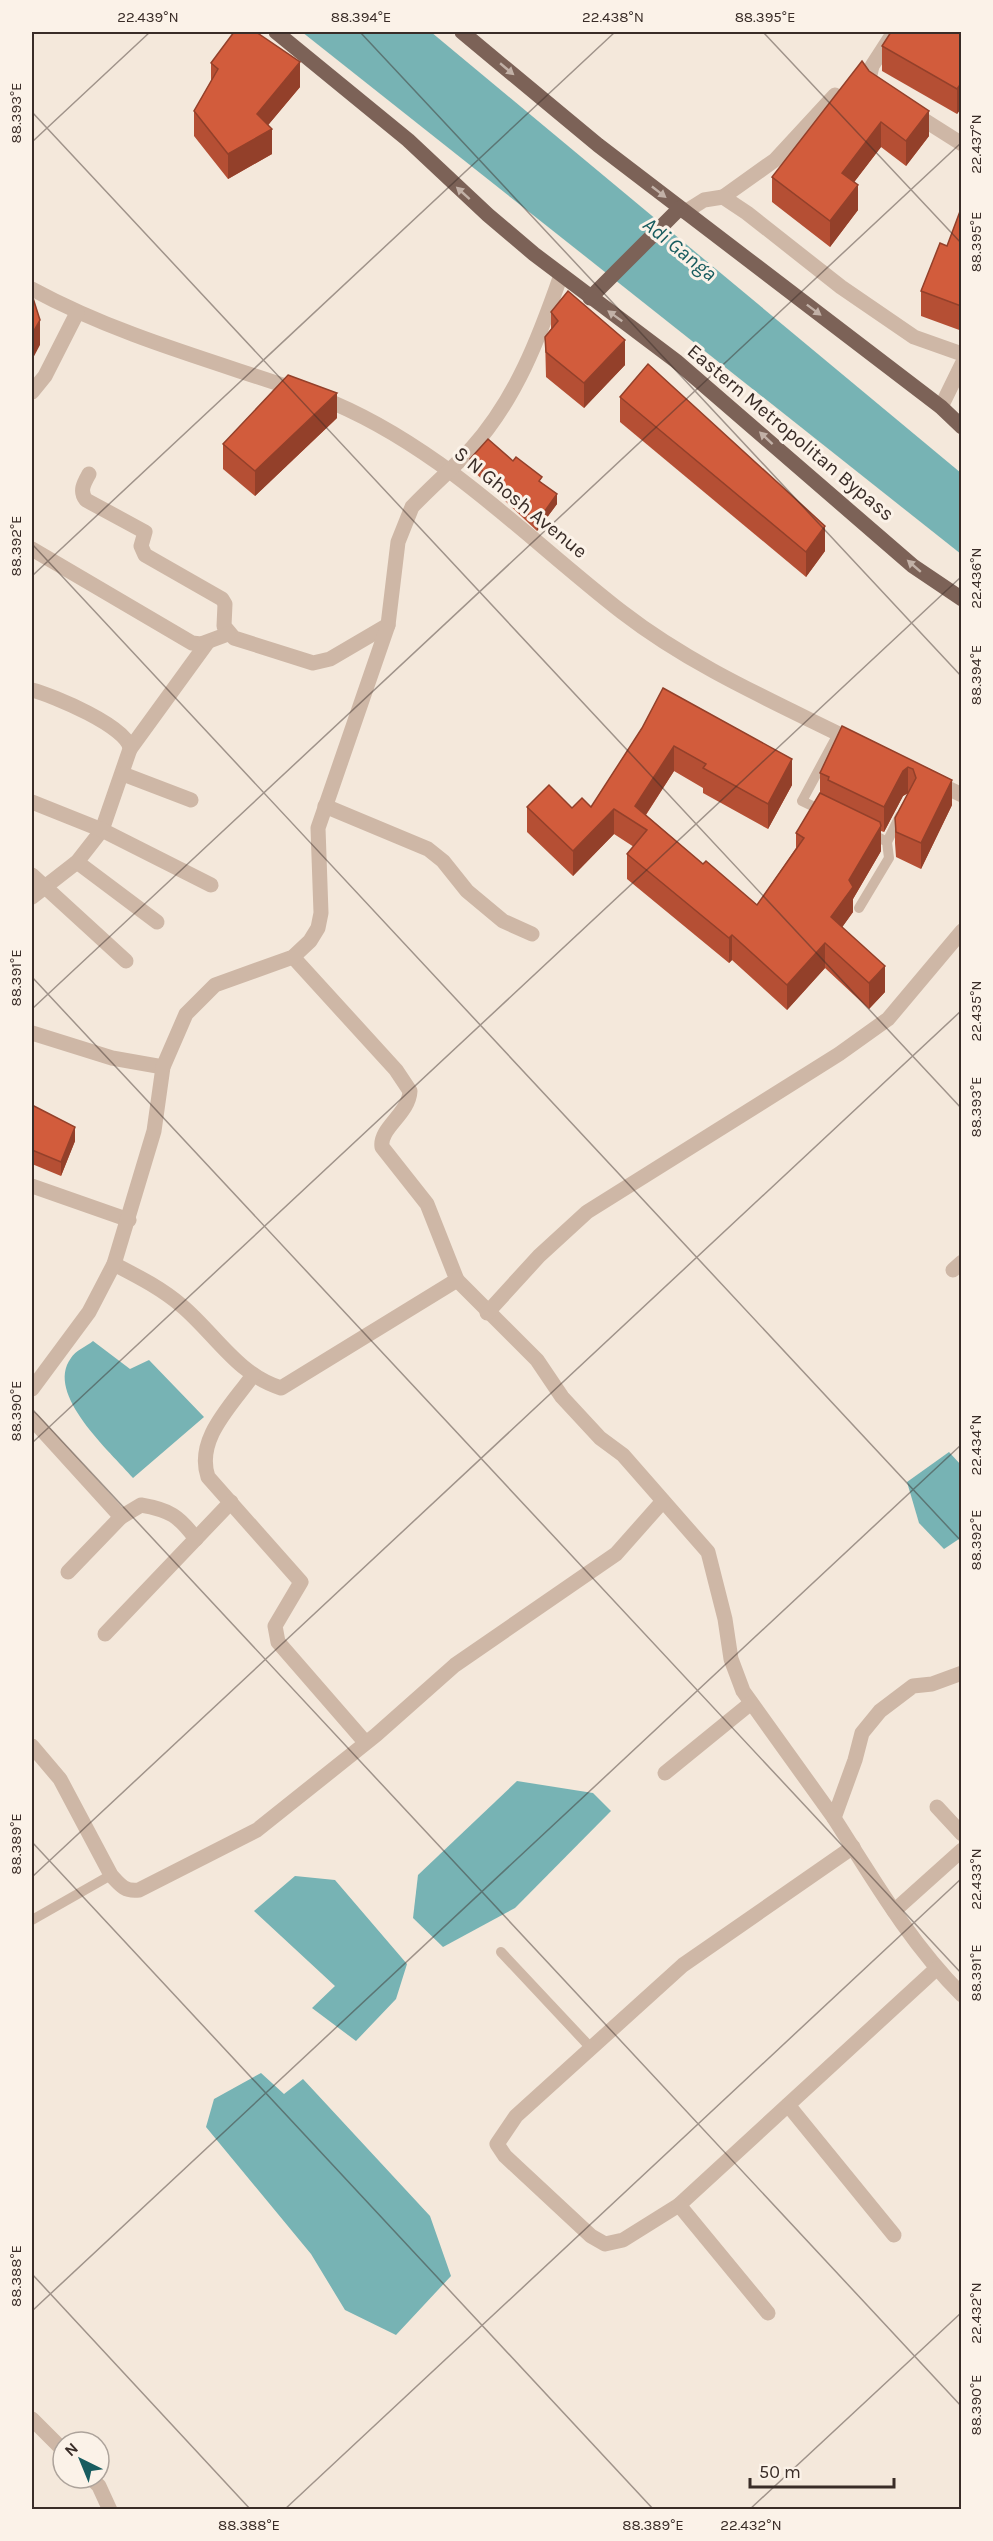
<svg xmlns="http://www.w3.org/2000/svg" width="993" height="2541" font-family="Karla,sans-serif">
	<rect width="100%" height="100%" fill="#f4e8db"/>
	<g fill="#77b3b4">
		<polygon points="302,32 431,32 961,473 961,554"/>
		<path d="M93 1341 130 1369 149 1360 204 1417 133 1478C111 1452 44 1394 71 1358 75 1351 87 1346 93 1341Z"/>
		<polygon points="949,1452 961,1465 962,1537 944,1549 919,1523 907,1482"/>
		<polygon points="517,1781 593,1793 611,1811 515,1908 443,1947 413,1918 418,1875"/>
		<polygon points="295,1876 335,1880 407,1964 396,1999 356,2041 312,2008 335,1986 254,1911"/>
		<polygon points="261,2073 284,2094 303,2079 430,2216 451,2276 396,2335 345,2310 311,2254 206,2127 214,2099"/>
	</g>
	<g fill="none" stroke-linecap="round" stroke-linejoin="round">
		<g stroke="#ceb7a6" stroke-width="10">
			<polyline points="825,812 802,801 838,734"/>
			<polyline points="887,842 900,816"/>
			<polyline points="859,908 889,858 887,842 869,832"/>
			<polyline points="32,1920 111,1875"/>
			<polyline points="501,1952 591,2048"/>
		</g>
		<g stroke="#ceb7a6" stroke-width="15">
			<polyline points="875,89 869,79 872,66 894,32"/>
			<polyline points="913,113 962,144"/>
			<polyline points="723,197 775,160 835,95"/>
			<polyline points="685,212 704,200 723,197 747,213 841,287 914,337 962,354"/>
			<path d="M32 289C115 334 206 359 297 390"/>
			<polyline points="32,392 45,376 77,313"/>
			<path d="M319 397C438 443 524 536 622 612 693 667 777 703 857 743"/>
			<polyline points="941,407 962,364"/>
			<path d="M89 474C84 483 79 491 86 500L145 532 141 546 145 555 222 599 225 604 224 626 234 638 313 663 330 659 388 625"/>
			<polyline points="32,549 192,643 201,644 228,634"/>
			<path d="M32 690C52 695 129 727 130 749L102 830 77 862 32 897"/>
			<polyline points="130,749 207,643"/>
			<polyline points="123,774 191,800"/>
			<polyline points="935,782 962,795"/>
			<polyline points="32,802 102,830 211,885"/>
			<polyline points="325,806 428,849 443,861 467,891 503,921 532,934"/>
			<polyline points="77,862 157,922"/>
			<polyline points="32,875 126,961"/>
			<polyline points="32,1033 112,1058 163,1067"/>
			<polyline points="32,1186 129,1220"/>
			<path d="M114 1264C137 1276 161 1288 182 1306 215 1334 238 1375 281 1388L457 1280 427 1204 382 1147C379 1128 409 1114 410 1091L396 1070 293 957"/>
			<polyline points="953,1270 962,1262"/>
			<polyline points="457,1280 537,1360 562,1397 600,1438 623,1455 708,1552 725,1619 731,1659 743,1691 834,1818 855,1760 862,1733 880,1711 913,1686 932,1684 962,1673"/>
			<polyline points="487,1313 539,1256 587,1212 839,1054 888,1019 962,931"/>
			<path d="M253 1375C232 1405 195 1439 208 1477L301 1582 275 1626 278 1642 365 1742"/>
			<path d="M32 1389 89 1312 114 1264 154 1131 163 1067 186 1014 215 985 293 957 310 941 318 928 321 913 318 828 388 625 398 542 412 507C431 487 452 469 471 449 516 399 539 338 561 275"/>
			<path d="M32 1419 121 1517 141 1505C170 1510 179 1516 196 1539"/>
			<polyline points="68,1572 121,1517"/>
			<polyline points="105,1634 231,1502"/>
			<path d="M32 1746 60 1779 111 1875C120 1885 125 1892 139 1890L257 1830 376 1735 455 1665 616 1554 663 1501"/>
			<polyline points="665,1773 751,1703"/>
			<polyline points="937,1807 962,1834"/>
			<path d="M834 1818C873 1879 910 1943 962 1995"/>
			<polyline points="853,1847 683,1965 516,2116 497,2144 505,2156 591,2236 605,2244 623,2240 679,2205 936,1969"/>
			<polyline points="894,1911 962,1850"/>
			<polyline points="788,2105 894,2235"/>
			<polyline points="679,2205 768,2313"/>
			<polyline points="32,2419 63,2450"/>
			<polyline points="91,2478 99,2486 110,2510"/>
		</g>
		<g stroke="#7c6257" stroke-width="15">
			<polyline points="276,32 408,140 488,215 534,254 676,361 913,566 962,599"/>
			<polyline points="462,32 598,145 941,407 962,427"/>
			<polyline points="590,298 680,208"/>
		</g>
	</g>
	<g fill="#b54f34">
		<polygon points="962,32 962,107 957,114 882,71 882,46"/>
		<polygon points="211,63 300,87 268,125 272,154 228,179 194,136 194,111 211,81"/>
		<polygon points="869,71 929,136 906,166 881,147 854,182 858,210 830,247 772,202 772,177"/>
		<polygon points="962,206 962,331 921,316 921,291 947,246"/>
		<polygon points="551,312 625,365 584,408 546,377 545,337 551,329"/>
		<polygon points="620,397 825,551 806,577 620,422"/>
		<polygon points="337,418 255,496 223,469 223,444"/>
		<polygon points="470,459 513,461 542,483 557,504 537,531 470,468"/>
		<polygon points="842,726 952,780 952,805 921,869 896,857 895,843 895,818 908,793 903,796 884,832 881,831 881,851 853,899 853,912 842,927 885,992 869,1009 825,968 787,1010 732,960 729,963 627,879 627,854 634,847 614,834 573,876 527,832 527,807 591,807 642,728 792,785 768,829 703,793 703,788 674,771 646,815 703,864 757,905 796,848 796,833 820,793 820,773"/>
		<polygon points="32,1105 75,1141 61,1176 32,1164"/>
	</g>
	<g fill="#93402a">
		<polygon points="300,62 300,87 259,136 272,129 272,154 228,179 228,154 257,114"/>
		<polygon points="962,82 962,107 957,114 957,89"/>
		<polygon points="929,111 929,136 906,166 906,141"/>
		<polygon points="881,122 881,147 842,198 842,173"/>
		<polygon points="858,185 858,210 830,247 830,221"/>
		<polygon points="40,320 40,345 32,360 32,334"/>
		<polygon points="625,340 625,365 584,408 584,383"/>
		<polygon points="337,393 337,418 255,496 255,471"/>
		<polygon points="557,494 557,504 537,531 537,522"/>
		<polygon points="825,526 825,551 806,577 806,552"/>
		<polygon points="674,746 674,771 639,825 635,806"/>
		<polygon points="792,759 792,785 768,829 768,804"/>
		<polygon points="908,767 908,793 903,796 884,832 884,807 903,771"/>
		<polygon points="952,780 952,805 921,869 921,843"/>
		<polygon points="614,809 614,834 573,876 573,851"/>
		<polygon points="881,826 881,851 853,899 853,912 831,943 831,917 849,880"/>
		<polygon points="732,935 732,960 729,963 729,938"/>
		<polygon points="825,943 825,968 787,1010 787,985"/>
		<polygon points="885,966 885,992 869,1009 869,983"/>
		<polygon points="75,1127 75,1141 61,1176 61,1162"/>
	</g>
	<g fill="#d25c3c" stroke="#93402a" stroke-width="1.5">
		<polygon points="234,32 256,32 300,62 257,114 272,129 228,154 194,111 218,69 211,63"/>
		<polygon points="891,32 962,32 962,82 957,89 882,46"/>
		<polygon points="862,61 869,71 929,111 906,141 881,122 842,173 858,185 830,221 772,177"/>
		<polygon points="962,206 962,306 961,306 921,291 940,243 947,246"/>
		<polygon points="568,291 625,340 584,383 546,352 545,337 558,321 551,312"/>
		<polygon points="32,295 40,320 32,334"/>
		<polygon points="648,364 825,526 806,552 620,397"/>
		<polygon points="288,375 337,393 255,471 223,444"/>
		<polygon points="488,439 513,461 516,457 542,477 539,481 557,494 537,522 470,459"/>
		<polygon points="663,688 792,759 768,804 703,768 706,764 674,746 635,806 703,864 706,861 757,905 804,838 796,833 820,793 880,822 881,826 849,880 853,887 831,917 885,966 869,983 825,943 787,985 732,935 729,938 627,854 647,830 614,809 573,851 527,807 549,785 572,808 582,798 591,807 642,728"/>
		<polygon points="842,726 952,780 921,843 896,832 895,818 916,778 913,769 908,767 903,771 884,807 828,780 829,777 820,773"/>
		<polygon points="32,1105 75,1127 61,1162 32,1150"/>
	</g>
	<defs><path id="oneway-solid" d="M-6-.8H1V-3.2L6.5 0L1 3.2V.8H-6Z" transform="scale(1.5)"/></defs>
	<g fill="#c2b1a7">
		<use href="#oneway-solid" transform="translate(507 69) rotate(40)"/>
		<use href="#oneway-solid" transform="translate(659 192) rotate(38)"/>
		<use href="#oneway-solid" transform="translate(463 193) rotate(-138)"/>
		<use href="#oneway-solid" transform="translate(814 310) rotate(37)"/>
		<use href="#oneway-solid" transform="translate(615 316) rotate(-144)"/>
		<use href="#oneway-solid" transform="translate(766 438) rotate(-137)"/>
		<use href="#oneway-solid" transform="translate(914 566) rotate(-139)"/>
	</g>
	<path fill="none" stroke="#392c27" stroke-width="1.5" stroke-opacity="0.45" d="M360 32 962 677M763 32 962 244M32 112 962 1109M32 142 150 32M32 544 962 1542M32 576 615 32M32 977 962 1974M32 1009 962 142M32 1409 962 2407M32 1443 962 576M32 1842 654 2510M32 1877 962 1010M32 2274 251 2510M32 2311 962 1444M284 2510 962 1878M749 2510 962 2312"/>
	<g text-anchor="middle" stroke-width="6" stroke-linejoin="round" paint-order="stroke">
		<g font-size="20" fill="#392c27" stroke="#fbf2e8">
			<text transform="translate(791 432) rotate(40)" y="7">Eastern Metropolitan Bypass</text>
			<text transform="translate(521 502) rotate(39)" y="7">S N Ghosh Avenue</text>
		</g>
		<g font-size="21" font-style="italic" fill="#185c5f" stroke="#fbf2e8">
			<text transform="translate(680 249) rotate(39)" y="7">Adi Ganga</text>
		</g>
	</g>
	<rect width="993" height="2541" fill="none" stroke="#fbf2e8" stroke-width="66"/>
	<g transform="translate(81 2460) rotate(317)"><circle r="28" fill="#fbf2e8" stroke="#ada39b" stroke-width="1.5"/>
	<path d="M0-4.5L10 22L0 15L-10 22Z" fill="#185c5f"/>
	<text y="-9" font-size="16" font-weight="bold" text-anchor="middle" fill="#392c27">N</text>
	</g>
	<path d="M750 2478v9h144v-9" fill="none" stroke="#392c27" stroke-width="3"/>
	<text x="759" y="2478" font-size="18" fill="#392c27" stroke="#fbf2e8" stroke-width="4.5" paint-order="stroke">50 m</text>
	<rect x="33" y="33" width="927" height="2475" fill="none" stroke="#392c27" stroke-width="2"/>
	<g font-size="15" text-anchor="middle" fill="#392c27">
		<text x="148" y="22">22.439°N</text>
		<text x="361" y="22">88.394°E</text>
		<text x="613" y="22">22.438°N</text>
		<text x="765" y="22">88.395°E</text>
		<text transform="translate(16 113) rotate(-90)" y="5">88.393°E</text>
		<text transform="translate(976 144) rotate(-90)" y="5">22.437°N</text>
		<text transform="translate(976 242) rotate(-90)" y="5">88.395°E</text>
		<text transform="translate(16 546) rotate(-90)" y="5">88.392°E</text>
		<text transform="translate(976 578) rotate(-90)" y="5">22.436°N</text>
		<text transform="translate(976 675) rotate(-90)" y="5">88.394°E</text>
		<text transform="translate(16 978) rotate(-90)" y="5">88.391°E</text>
		<text transform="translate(976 1011) rotate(-90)" y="5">22.435°N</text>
		<text transform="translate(976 1107) rotate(-90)" y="5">88.393°E</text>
		<text transform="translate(16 1411) rotate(-90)" y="5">88.390°E</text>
		<text transform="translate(976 1445) rotate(-90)" y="5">22.434°N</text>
		<text transform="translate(976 1540) rotate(-90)" y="5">88.392°E</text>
		<text transform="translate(16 1844) rotate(-90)" y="5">88.389°E</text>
		<text transform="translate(976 1879) rotate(-90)" y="5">22.433°N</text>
		<text transform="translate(976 1973) rotate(-90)" y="5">88.391°E</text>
		<text transform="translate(16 2276) rotate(-90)" y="5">88.388°E</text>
		<text transform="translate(976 2313) rotate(-90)" y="5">22.432°N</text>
		<text transform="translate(976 2405) rotate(-90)" y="5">88.390°E</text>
		<text x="249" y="2530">88.388°E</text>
		<text x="653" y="2530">88.389°E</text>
		<text x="751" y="2530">22.432°N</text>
	</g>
</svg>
